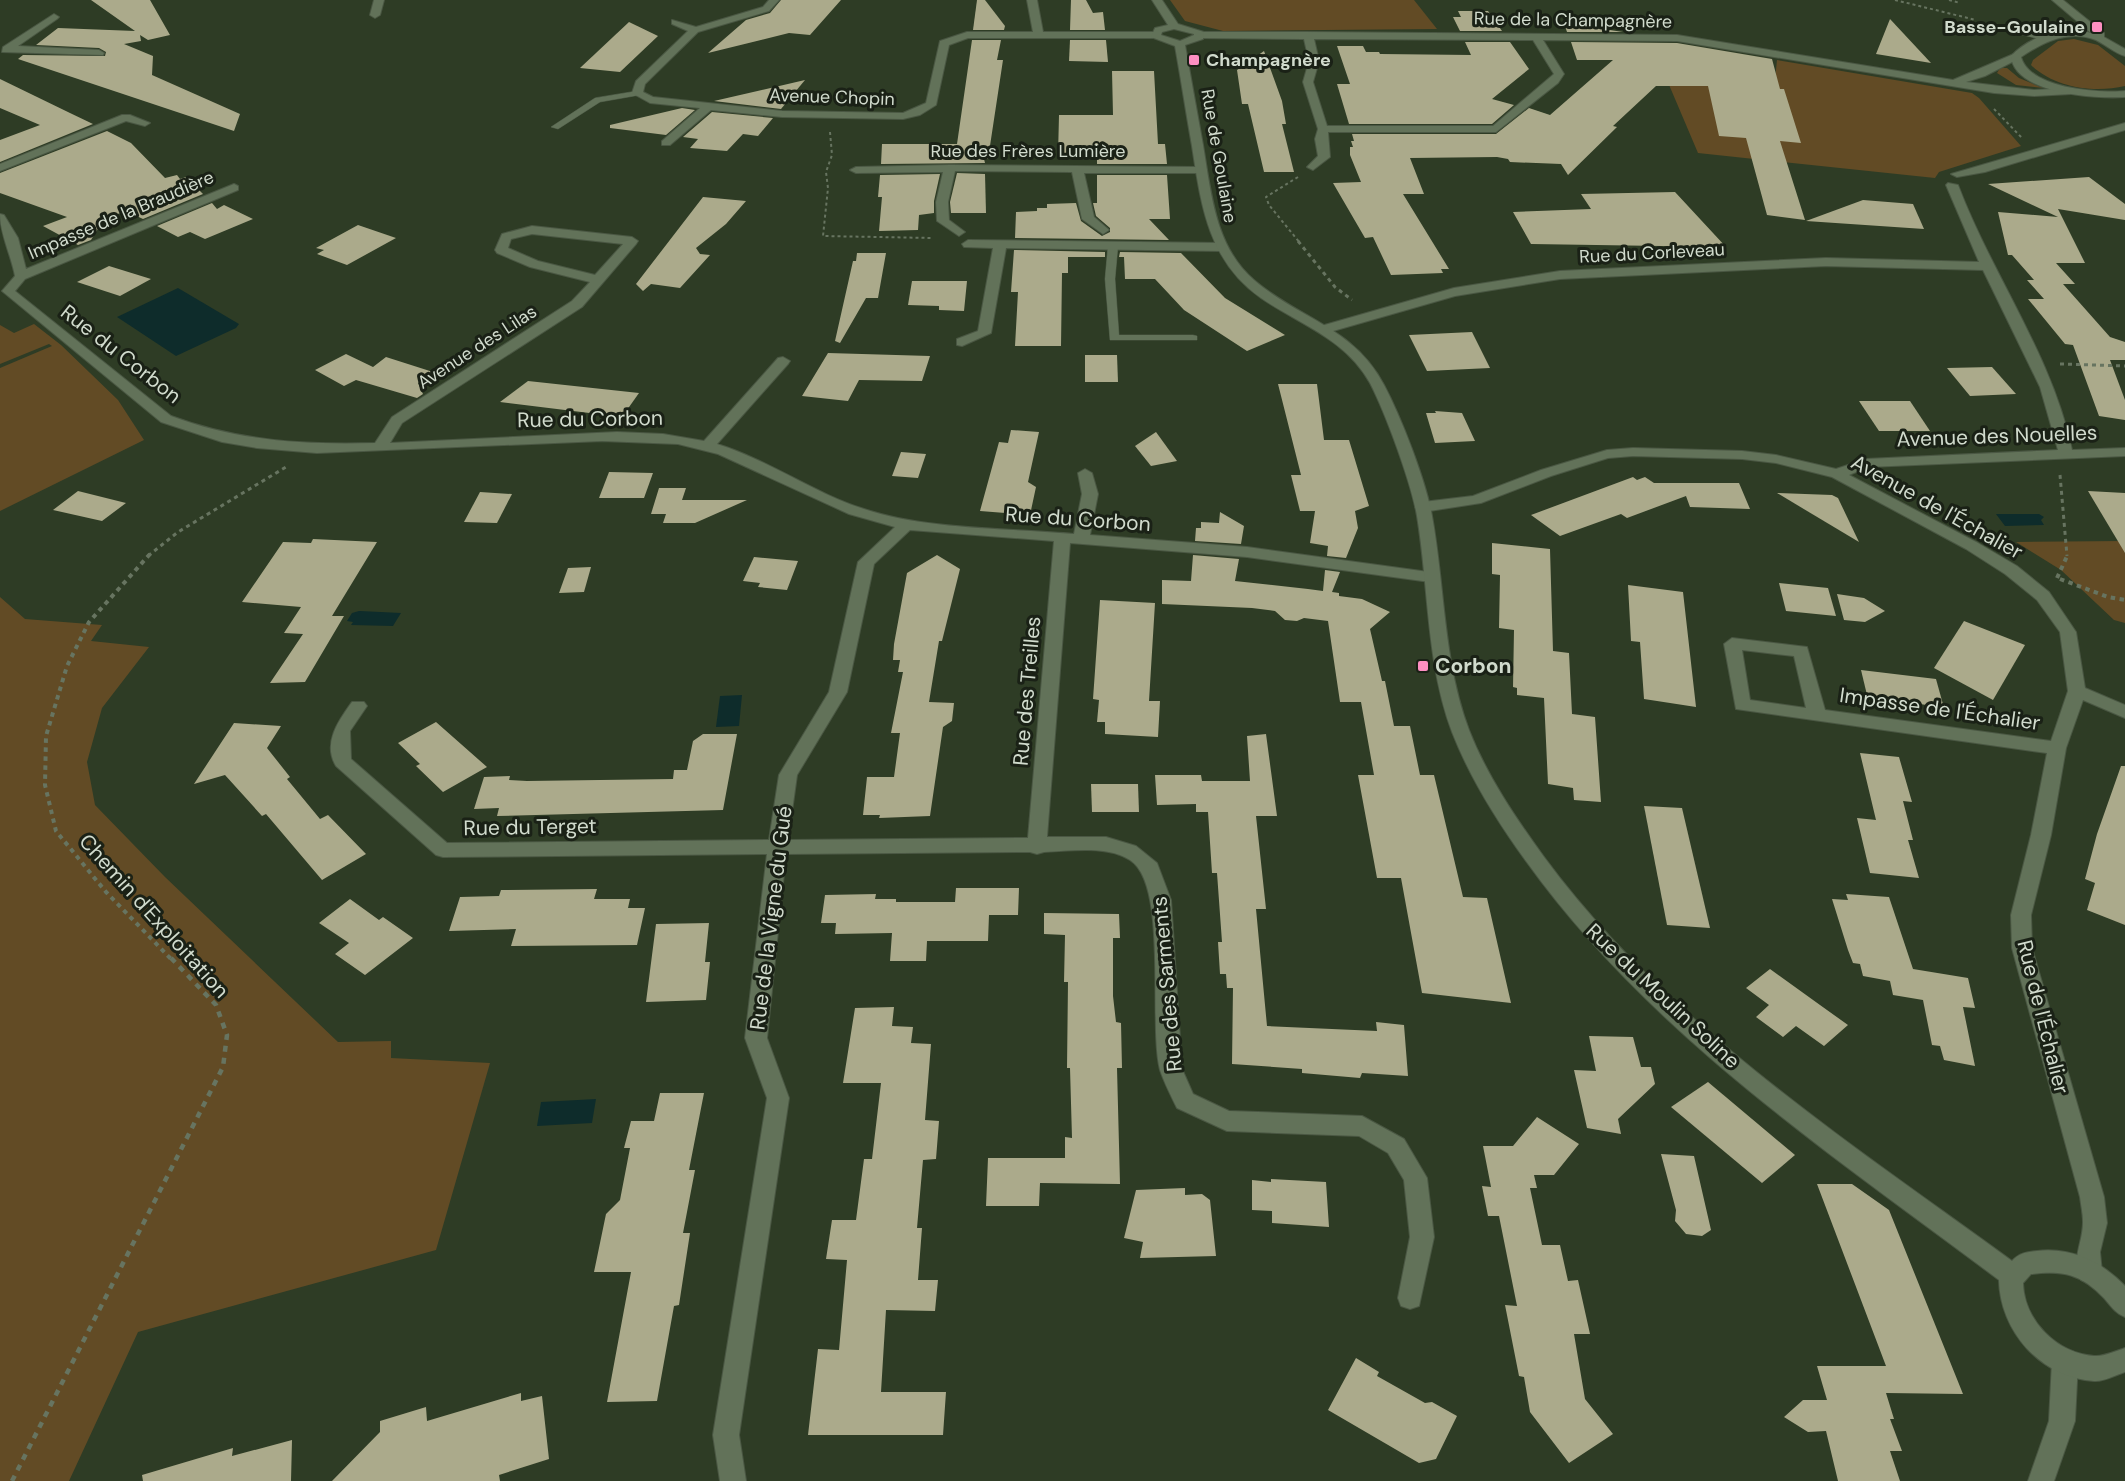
<svg xmlns="http://www.w3.org/2000/svg" width="2125" height="1481" font-family="'DM Sans',sans-serif">
	<rect width="100%" height="100%" fill="#2e3c25"/>
	<g fill="#624b25">
		<polygon points="1170,0 1414,0 1437,29 1223,31 1185,21"/>
		<path d="M2074 39 2098 45 2125 66V86C2094 93 2055 88 2031 65L2033 60 2058 41Z"/>
		<polygon points="1777,60 1972,93 1979,98 2021,146 1939,172 1935,178 1698,153 1664,73 1775,80"/>
		<polygon points="2000,68 2007,68 2019,78 2043,88 2016,85 1997,73"/>
		<polygon points="34,324 61,345 118,400 144,440 0,511 0,368 52,346 49,344 0,364 0,325 14,333"/>
		<polygon points="2125,541 2125,623 2114,620 2061,570 2016,542"/>
		<polygon points="0,597 25,619 102,625 91,641 149,647 102,708 87,762 95,805 165,877 338,1042 391,1041 391,1058 490,1063 436,1250 138,1332 69,1481 0,1481"/>
	</g>
	<g fill="#0e2c2b">
		<polygon points="178,288 239,324 236,328 176,356 117,317"/>
		<polygon points="1996,514 2039,514 2044,517 2041,520 2044,525 2005,526"/>
		<polygon points="359,611 360,611 401,613 393,626 351,625 353,622 347,621 352,613"/>
		<polygon points="742,695 739,726 716,727 720,696"/>
		<polygon points="596,1099 592,1123 537,1126 541,1102"/>
	</g>
	<g fill="#abaa8b">
		<polygon points="91,0 150,0 170,35 148,40 140,35 141,41 124,44 153,56 152,75 240,114 234,131 18,59 23,55 105,56 106,52 99,48 36,45 58,28 135,31"/>
		<polygon points="781,0 841,0 810,35 789,33 708,53 746,20 770,13"/>
		<polygon points="977,0 985,0 1005,26 1004,30 973,30"/>
		<polygon points="1071,0 1086,0 1093,13 1103,12 1105,30 1070,30"/>
		<polygon points="1458,11 1488,11 1502,31 1460,31 1453,17 1461,17"/>
		<polygon points="1890,19 1931,63 1876,54"/>
		<polygon points="629,22 658,36 620,72 580,68"/>
		<polygon points="1564,23 1623,32 1567,32"/>
		<polygon points="972,40 1001,40 997,60 1003,60 988,159 984,159 985,163 881,164 882,144 957,144"/>
		<polygon points="1070,40 1106,40 1108,62 1069,61"/>
		<polygon points="1465,42 1510,42 1529,69 1492,99 1514,105 1492,124 1349,124 1337,84 1350,84 1337,46 1363,46 1366,52 1379,52 1380,54 1471,55"/>
		<polygon points="1571,42 1677,43 1772,59 1780,89 1784,89 1801,143 1780,141 1805,220 1767,215 1746,138 1719,136 1708,86 1656,86 1613,126 1617,127 1568,175 1561,164 1510,162 1508,159 1497,157 1410,158 1424,194 1403,194 1449,269 1441,269 1443,273 1391,275 1373,237 1365,238 1333,183 1361,182 1350,155 1350,147 1353,147 1351,141 1354,141 1352,134 1496,134 1529,108 1550,115 1613,60 1577,60"/>
		<polygon points="1264,51 1282,101 1286,124 1282,124 1294,172 1264,172 1248,104 1242,104 1237,70"/>
		<polygon points="1112,71 1154,71 1158,144 1165,144 1167,164 1097,164 1097,157 1058,156 1059,115 1113,115"/>
		<polygon points="0,79 70,113 93,124 0,162 0,140 40,125 0,108"/>
		<polygon points="805,80 781,109 714,101"/>
		<polygon points="682,108 695,110 666,135 610,128 610,125"/>
		<polygon points="712,112 773,118 758,136 743,134 727,151 690,148 698,139 683,137"/>
		<polygon points="107,131 131,143 165,178 177,175 180,179 186,177 203,194 143,219 126,211 104,219 91,240 78,245 43,226 67,217 0,193 0,173"/>
		<polygon points="957,173 985,174 986,213 951,213 950,202"/>
		<polygon points="940,174 934,201 934,213 919,215 918,230 879,231 882,197 878,197 880,175"/>
		<polygon points="1097,175 1167,175 1170,219 1149,219 1169,240 1015,238 1016,212 1037,211 1037,208 1047,208 1047,204 1076,203 1081,221 1102,236 1110,232 1110,228 1096,216 1093,203 1097,203"/>
		<polygon points="2089,177 2125,204 2125,220 2058,209 2085,263 2056,263 2075,284 2063,284 2110,337 2125,342 2125,360 2110,360 2125,400 2125,420 2099,416 2073,345 2065,344 2028,299 2044,299 2027,280 2034,280 2012,255 2008,255 1998,212 2058,217 1988,184"/>
		<polygon points="1675,192 1726,247 1531,244 1513,212 1591,209 1581,194"/>
		<polygon points="703,197 746,201 726,224 696,248 700,254 710,255 680,288 651,284 643,291 636,284"/>
		<polygon points="1863,200 1913,204 1924,229 1806,221"/>
		<polygon points="212,203 217,209 224,205 253,219 205,239 190,232 178,237 157,226"/>
		<polygon points="358,225 396,238 347,265 317,254 324,250 316,248"/>
		<polygon points="1014,250 1105,252 1105,257 1068,257 1068,273 1062,273 1061,346 1015,346 1018,292 1011,292"/>
		<polygon points="1120,252 1181,253 1225,298 1285,335 1247,351 1184,310 1155,279 1125,279 1124,257 1119,257"/>
		<polygon points="857,253 886,253 878,298 866,298 840,343 835,341 853,261 856,261"/>
		<polygon points="109,266 151,279 120,296 77,282"/>
		<polygon points="912,281 967,281 964,311 939,310 939,306 908,305"/>
		<polygon points="1472,332 1490,368 1427,371 1409,335"/>
		<polygon points="828,353 930,356 922,381 859,380 848,401 802,396"/>
		<polygon points="346,354 373,367 386,357 433,372 418,383 423,394 417,398 356,380 344,386 315,370"/>
		<polygon points="1085,355 1117,355 1118,382 1085,382"/>
		<polygon points="1992,367 2016,394 1970,396 1947,368"/>
		<polygon points="528,381 639,393 622,417 500,402"/>
		<polygon points="1278,384 1317,384 1324,440 1349,440 1369,506 1355,511 1358,528 1346,558 1327,556 1328,546 1310,543 1315,511 1300,511 1291,475 1301,475"/>
		<polygon points="1859,401 1910,401 1930,431 1879,431"/>
		<polygon points="1435,411 1462,413 1475,441 1435,443 1426,413 1436,413"/>
		<polygon points="1011,430 1039,432 1028,482 1036,487 1030,515 980,511 999,442 1008,443"/>
		<polygon points="1156,432 1177,461 1151,466 1135,446"/>
		<polygon points="901,452 926,454 918,478 892,476"/>
		<polygon points="609,472 653,473 644,498 599,498"/>
		<polygon points="1633,477 1637,480 1645,477 1654,483 1739,483 1750,509 1690,507 1686,496 1627,518 1621,514 1560,536 1531,515"/>
		<polygon points="659,488 686,488 682,500 747,500 695,523 663,523 666,514 651,514"/>
		<polygon points="78,491 126,503 102,521 53,510"/>
		<polygon points="2088,491 2125,493 2125,553"/>
		<polygon points="480,492 512,494 497,523 464,522"/>
		<polygon points="1777,493 1832,495 1838,498 1859,542"/>
		<polygon points="1220,512 1244,526 1241,544 1195,541 1196,528 1201,528 1201,522 1219,523"/>
		<polygon points="313,539 377,542 332,616 344,616 305,682 270,683 303,634 284,633 301,607 242,602 283,542 311,543"/>
		<polygon points="1492,543 1550,549 1553,651 1569,653 1572,714 1595,717 1601,802 1574,800 1573,788 1548,784 1544,698 1517,695 1517,688 1513,687 1514,630 1499,628 1500,575 1492,574"/>
		<polygon points="937,555 960,569 942,641 939,641 929,702 954,703 952,721 943,727 930,816 879,818 880,815 863,815 867,777 894,777 900,733 891,733 903,672 898,672 900,660 893,660 894,644 907,573"/>
		<polygon points="1193,555 1239,559 1235,581 1308,589 1323,591 1325,570 1340,572 1332,592 1339,593 1339,596 1362,599 1390,612 1370,629 1382,681 1385,681 1394,726 1410,726 1420,775 1434,775 1463,897 1487,898 1511,1003 1422,993 1401,878 1377,878 1358,775 1374,775 1361,702 1340,702 1328,621 1304,618 1297,621 1285,620 1275,611 1252,608 1162,604 1162,580 1191,581"/>
		<polygon points="754,557 798,561 787,590 758,587 760,583 743,581"/>
		<polygon points="591,567 584,592 559,593 568,568"/>
		<polygon points="1779,583 1828,588 1836,616 1786,611"/>
		<polygon points="1628,585 1683,592 1696,707 1644,699 1640,642 1631,641"/>
		<polygon points="1837,594 1864,598 1885,611 1865,622 1844,620"/>
		<polygon points="1100,600 1155,603 1149,701 1160,701 1158,737 1105,734 1105,722 1097,722 1099,700 1093,699"/>
		<polygon points="1964,621 2025,645 1993,700 1934,668"/>
		<polygon points="1861,670 1936,679 1944,708 1867,695"/>
		<polygon points="436,722 487,767 443,792 416,766 420,764 398,743"/>
		<polygon points="234,723 281,726 267,748 290,777 287,779 320,819 328,815 366,854 322,880 266,814 262,816 225,775 194,784"/>
		<polygon points="703,734 737,734 723,810 497,816 499,808 474,809 484,777 510,776 509,780 527,781 673,779 674,770 687,770 693,741"/>
		<polygon points="1266,734 1277,816 1256,816 1266,909 1256,909 1267,1026 1377,1031 1376,1022 1404,1025 1408,1076 1362,1073 1360,1078 1302,1073 1302,1069 1232,1064 1233,988 1227,988 1226,974 1220,974 1218,942 1222,942 1217,873 1212,873 1208,812 1196,812 1196,804 1157,805 1155,775 1201,775 1202,781 1250,781 1247,736"/>
		<polygon points="1860,753 1899,757 1912,802 1903,801 1913,840 1908,840 1919,878 1870,873 1857,818 1876,820"/>
		<polygon points="2121,766 2125,766 2125,925 2087,910 2095,883 2085,879 2097,834"/>
		<polygon points="1091,784 1138,784 1139,812 1092,812"/>
		<polygon points="1644,806 1682,808 1710,928 1667,925"/>
		<polygon points="956,888 1019,888 1018,915 989,915 988,941 927,941 926,961 890,961 892,933 835,934 836,923 821,923 825,895 876,894 875,899 896,899 896,902 955,902"/>
		<polygon points="597,889 594,899 630,899 628,908 645,908 637,945 511,946 516,929 449,931 460,897 499,896 501,890"/>
		<polygon points="1846,894 1889,897 1913,969 1968,978 1975,1008 1963,1007 1975,1066 1944,1060 1940,1046 1932,1045 1923,1000 1893,995 1890,981 1863,976 1860,964 1853,963 1848,950 1832,899 1848,900"/>
		<polygon points="350,899 379,920 383,917 413,938 365,975 335,954 349,943 319,923"/>
		<polygon points="1044,913 1119,914 1120,938 1113,938 1113,996 1116,1022 1121,1023 1122,1068 1117,1068 1120,1184 1040,1183 1039,1206 986,1206 988,1158 1065,1158 1065,1137 1072,1138 1070,1068 1067,1068 1068,982 1064,982 1065,935 1044,934"/>
		<polygon points="709,923 705,962 710,962 706,1000 646,1002 656,924"/>
		<polygon points="1770,969 1820,1005 1848,1025 1824,1046 1796,1026 1783,1037 1756,1017 1769,1005 1746,988"/>
		<polygon points="894,1007 892,1026 913,1027 911,1043 931,1044 925,1120 939,1121 936,1159 923,1160 917,1228 922,1228 918,1280 938,1280 935,1311 886,1310 881,1392 946,1392 943,1435 808,1435 818,1349 839,1350 847,1260 826,1259 832,1220 856,1220 864,1159 872,1159 881,1083 843,1083 855,1008"/>
		<polygon points="1589,1036 1633,1037 1641,1067 1651,1067 1655,1084 1618,1119 1621,1134 1587,1128 1574,1070 1596,1071"/>
		<polygon points="1708,1082 1795,1155 1762,1183 1671,1107"/>
		<polygon points="660,1093 704,1093 689,1170 695,1170 683,1233 690,1233 679,1305 674,1306 657,1401 607,1402 631,1272 594,1272 606,1214 620,1200 630,1148 624,1148 631,1121 654,1121"/>
		<polygon points="1537,1117 1579,1144 1554,1175 1534,1175 1537,1188 1530,1188 1542,1245 1560,1245 1568,1281 1578,1280 1590,1334 1574,1334 1585,1399 1613,1434 1569,1463 1530,1412 1524,1377 1519,1376 1505,1305 1517,1306 1499,1216 1488,1216 1482,1186 1491,1187 1483,1146 1513,1146"/>
		<polygon points="1661,1154 1694,1156 1711,1230 1702,1236 1686,1234 1675,1221 1676,1210"/>
		<polygon points="1271,1179 1326,1182 1329,1227 1272,1223 1272,1211 1252,1210 1252,1180 1271,1182"/>
		<polygon points="1817,1184 1852,1184 1889,1210 1963,1394 1886,1393 1894,1419 1890,1419 1902,1451 1890,1451 1900,1481 1838,1481 1826,1431 1808,1432 1784,1417 1803,1400 1827,1400 1817,1366 1886,1366"/>
		<polygon points="1185,1188 1185,1195 1202,1194 1210,1200 1216,1256 1140,1258 1143,1242 1124,1238 1136,1190"/>
		<polygon points="1356,1358 1379,1372 1377,1376 1425,1403 1432,1402 1457,1416 1436,1459 1419,1463 1328,1410"/>
		<polygon points="521,1393 521,1401 542,1396 549,1459 499,1475 500,1481 332,1481 380,1432 380,1421 426,1407 427,1421"/>
		<polygon points="292,1440 291,1481 143,1481 142,1475 233,1448 232,1456"/>
	</g>
	<g fill="none" stroke-linecap="round" stroke-linejoin="round">
		<defs>
			<g id="service">
				<polygon points="1992,23 2047,36 2048,38 2044,40 1989,27 1989,23"/>
				<polygon points="637,91 640,91 640,95 600,102 558,129 551,127 595,98"/>
				<polygon points="1113,243 1118,246 1115,279 1119,335 1193,335 1197,336 1197,340 1110,340 1105,279 1108,246"/>
			</g>
			<g id="minor">
				<polygon points="374,0 384,0 380,15 375,18 370,15"/>
				<polygon points="769,0 779,0 769,11 698,32 645,84 643,92 653,97 782,111 903,113 926,103 940,41 967,32 1033,32 1027,0 1037,0 1043,32 1155,32 1160,35 1155,38 968,38 949,45 936,105 920,115 903,119 782,117 711,110 670,145 662,145 662,141 700,108 650,103 632,93 636,81 688,31 672,24 672,20 696,27 763,7"/>
				<polygon points="54,14 59,17 57,19 18,46 99,50 104,53 103,55 2,52 3,47"/>
				<path d="M1308 32 1677 35 1953 80 2016 53 2020 54V58L1985 76 1966 82 2034 90 2071 88 2076 91 2071 94 2034 96 1994 93 1677 41 1543 40 1564 74 1558 83 1496 132H1328L1330 157 1313 170 1307 167 1318 156 1315 139 1318 129 1303 82 1309 61 1304 39 1200 38 1195 35 1200 32ZM1314 39 1533 40 1554 74 1493 126H1327L1313 82 1319 61Z"/>
				<polygon points="122,115 130,115 150,123 145,126 126,121 0,171 0,164"/>
				<polygon points="2125,123 2125,130 1985,172 1957,177 1951,174"/>
				<polygon points="950,165 1201,167 1207,170 1201,173 1084,173 1094,217 1109,230 1103,234 1082,219 1072,172 955,171 948,202 949,220 965,232 959,236 937,221 936,202 943,172 856,173 850,170 856,167"/>
				<path d="M1948 183 1958 185C1992 275 2052 355 2072 450L2125 448V456L1868 467 1849 475 1978 543 2017 566 2049 592 2076 632 2085 688 2125 705V718L2083 700 2066 748 2051 835 2031 915 2032 948 2104 1197 2107 1223 2100 1252 2102 1272 2099 1280 2090 1283 2081 1280C2071 1256 2083 1244 2083 1222 2083 1214 2081 1205 2080 1197L2012 948 2011 915 2031 835 2047 753 1736 709 1724 644 1732 638 1807 647 1825 710 2051 741 2068 691 2060 632 2037 600 2005 574 1966 549 1832 477 1776 463 1742 459 1633 456 1608 458 1551 476 1481 503 1423 512 1415 507 1423 502 1473 496 1541 470 1607 450 1633 448 1742 451 1776 455 1836 469 1866 459 2058 450 2040 387 1983 270 1826 266 1560 279 1455 296 1326 333 1319 329 1321 326 1454 288 1560 271 1826 258 1979 262 1946 185ZM1742 650 1794 656 1806 708 1750 700Z"/>
				<path d="M234 184 238 186V190L25 279 15 291 171 416C238 441 304 445 375 443L392 417 572 301 590 282 530 267 497 253 495 250 502 234 532 226 632 237 638 241 636 244 582 307 402 423 390 443 617 432 663 434 704 441 778 358 783 357 790 361 788 364 717 444C769 460 813 493 864 509 927 530 1008 528 1074 534L1082 494 1078 473 1085 469 1092 473 1098 494 1090 535 1247 547 1436 573 1438 577 1436 581 1430 582 1247 557 1070 543 1047 837H1106L1136 846 1157 863 1171 900 1182 1069 1193 1094 1229 1111 1362 1116 1404 1139 1427 1178 1434 1237 1419 1306 1410 1309 1401 1306 1398 1298 1410 1237 1404 1180 1388 1153 1359 1136 1227 1131 1177 1108C1171 1096 1164 1082 1160 1070 1148 1024 1169 885 1130 860 1106 845 1071 851 1044 852L1037 854 1030 852 786 854 767 1038 789 1098 739 1435 746 1481H720L713 1435 767 1098 745 1038 767 854 443 857 436 855 336 766C322 743 339 720 352 702H364L367 706 350 731 351 759 447 843 769 840 779 775 829 692 858 562 895 527 849 514 718 454 678 444 602 441 317 453 257 448 222 442 161 422 2 291 15 276C11 255 0 234 0 214L4 215 18 238 26 269ZM532 234 623 244 595 275 538 261 508 248 511 239ZM910 530 1054 541 1028 838 788 840 797 775 847 692 874 564Z"/>
				<polygon points="968,240 1222,243 1228,247 1222,251 1006,248 991,333 962,346 957,345 957,339 978,331 993,248 964,247 962,244"/>
				<polygon points="2065,1349 2074,1352 2078,1361 2075,1421 2054,1481 2028,1481 2049,1421 2052,1361 2056,1352"/>
			</g>
			<g id="tertiary">
				<path d="M1152 0H1162L1178 24 1204 32 1203 39 1185 45C1191 79 1197 112 1203 145 1211 192 1215 247 1254 280 1299 319 1354 327 1384 385 1401 417 1426 481 1432 516 1445 587 1443 661 1469 730 1487 776 1515 817 1544 857 1667 1024 1846 1140 2012 1261 2019 1253 2027 1252 2037 1251 2071 1247 2102 1262 2125 1286V1317C2115 1313 2111 1306 2104 1298 2081 1274 2063 1270 2031 1274L2023 1283C2024 1320 2056 1353 2094 1356 2103 1357 2116 1351 2125 1348V1372C2116 1375 2103 1382 2094 1381 2041 1378 2000 1331 1999 1280 1831 1154 1650 1034 1526 861 1497 821 1470 778 1452 732 1426 663 1429 588 1417 516 1411 482 1386 414 1370 383 1345 338 1300 325 1261 298 1208 261 1201 205 1192 146 1186 113 1181 79 1175 46L1151 37 1155 28 1168 25ZM1174 29 1194 34V35L1180 41 1161 35 1162 32Z"/>
				<path d="M2052 0H2063L2104 33V37L2125 49V56C2115 53 2106 45 2096 40 2069 29 2043 42 2021 57 2030 89 2098 93 2125 91V97C2097 99 2014 94 2011 56 2030 36 2064 25 2091 33Z"/>
			</g>
		</defs>
		<use href="#service" stroke="#4a5743" stroke-width="1"/>
		<use href="#minor" stroke="#4a5743" stroke-width="2"/>
		<use href="#tertiary" stroke="#4a5743" stroke-width="2"/>
		<g stroke="#677460" stroke-width="2" stroke-dasharray="3 3" stroke-linecap="butt">
			<polyline points="1895,0 1976,20"/>
			<polyline points="1949,0 1960,3"/>
			<polyline points="1994,109 2022,138"/>
			<polyline points="830,132 832,155 826,172 828,188 823,236 932,238"/>
			<polyline points="1298,177 1266,197 1269,205 1300,243"/>
		</g>
		<g stroke="#677460" stroke-width="3" stroke-dasharray="4 4" stroke-linecap="butt">
			<polyline points="1298,241 1335,287 1352,300"/>
			<polyline points="2060,364 2125,366"/>
			<polyline points="2060,475 2067,556"/>
			<polyline points="148,556 178,532 286,467"/>
		</g>
		<g stroke="#677460" stroke-width="4" stroke-dasharray="4.5 4.5" stroke-linecap="butt">
			<polyline points="150,554 89,622 67,666 46,736 45,785 56,831 106,892 172,960"/>
			<polyline points="2057,578 2068,554"/>
			<polyline points="2060,579 2108,597 2125,600"/>
		</g>
		<polyline stroke="#677460" stroke-width="4.5" stroke-dasharray="6 6" stroke-linecap="butt" points="12,1481 223,1067 227,1035 216,1005 171,958"/>
		<use href="#service" fill="#627259" fill-rule="evenodd"/>
		<use href="#minor" fill="#627259" fill-rule="evenodd"/>
		<use href="#tertiary" fill="#627259" fill-rule="evenodd"/>
	</g>
	<g fill="#fd8fc1" stroke="#1a2116" stroke-width="2">
		<rect x="2091" y="21" width="12" height="12" rx="3"/>
		<rect x="1188" y="54" width="12" height="12" rx="3"/>
		<rect x="1417" y="660" width="12" height="12" rx="3"/>
	</g>
	<g text-anchor="middle" stroke-width="6" stroke-linejoin="round" paint-order="stroke">
		<g font-size="18" fill="#d1dbcd" stroke="#1a2116">
			<text transform="translate(1573 20) rotate(1)" y="6">Rue de la Champagnère</text>
			<text transform="translate(832 97) rotate(2)" y="6">Avenue Chopin</text>
			<text x="1028" y="157">Rue des Frères Lumière</text>
			<text transform="translate(1219 156) rotate(80)" y="6">Rue de Goulaine</text>
			<text transform="translate(121 215) rotate(-23)" y="6">Impasse de la Braudière</text>
			<text transform="translate(1652 253) rotate(-3)" y="6">Rue du Corleveau</text>
			<text transform="translate(477 347) rotate(-33)" y="6">Avenue des Lilas</text>
		</g>
		<g font-size="18" font-weight="bold" fill="#d1dbcd" stroke="#1a2116" text-anchor="end">
			<text x="2085" y="33">Basse-Goulaine</text>
			<text x="1206" y="66" text-anchor="start">Champagnère</text>
		</g>
		<g font-size="21" fill="#d1dbcd" stroke="#1a2116">
			<text transform="translate(121 354) rotate(38)" y="7">Rue du Corbon</text>
			<text transform="translate(590 419) rotate(-1)" y="7">Rue du Corbon</text>
			<text transform="translate(1997 436) rotate(-2)" y="7">Avenue des Nouelles</text>
			<text transform="translate(1937 507) rotate(29)" y="7">Avenue de l'Échalier</text>
			<text transform="translate(1078 519) rotate(4)" y="7">Rue du Corbon</text>
			<text transform="translate(1027 691) rotate(-85)" y="7">Rue des Treilles</text>
			<text transform="translate(1940 709) rotate(8)" y="7">Impasse de l'Échalier</text>
			<text transform="translate(530 827) rotate(-1)" y="7">Rue du Terget</text>
			<text transform="translate(154 916) rotate(48)" y="7">Chemin d'Exploitation</text>
			<text transform="translate(771 918) rotate(-83)" y="7">Rue de la Vigne du Gué</text>
			<text transform="translate(1167 984) rotate(-95)" y="7">Rue des Sarments</text>
			<text transform="translate(1663 996) rotate(43)" y="7">Rue du Moulin Soline</text>
			<text transform="translate(2043 1017) rotate(76)" y="7">Rue de l'Échalier</text>
		</g>
		<g font-size="21" font-weight="bold" fill="#d1dbcd" stroke="#1a2116" text-anchor="start">
			<text x="1435" y="673">Corbon</text>
		</g>
	</g>
</svg>
